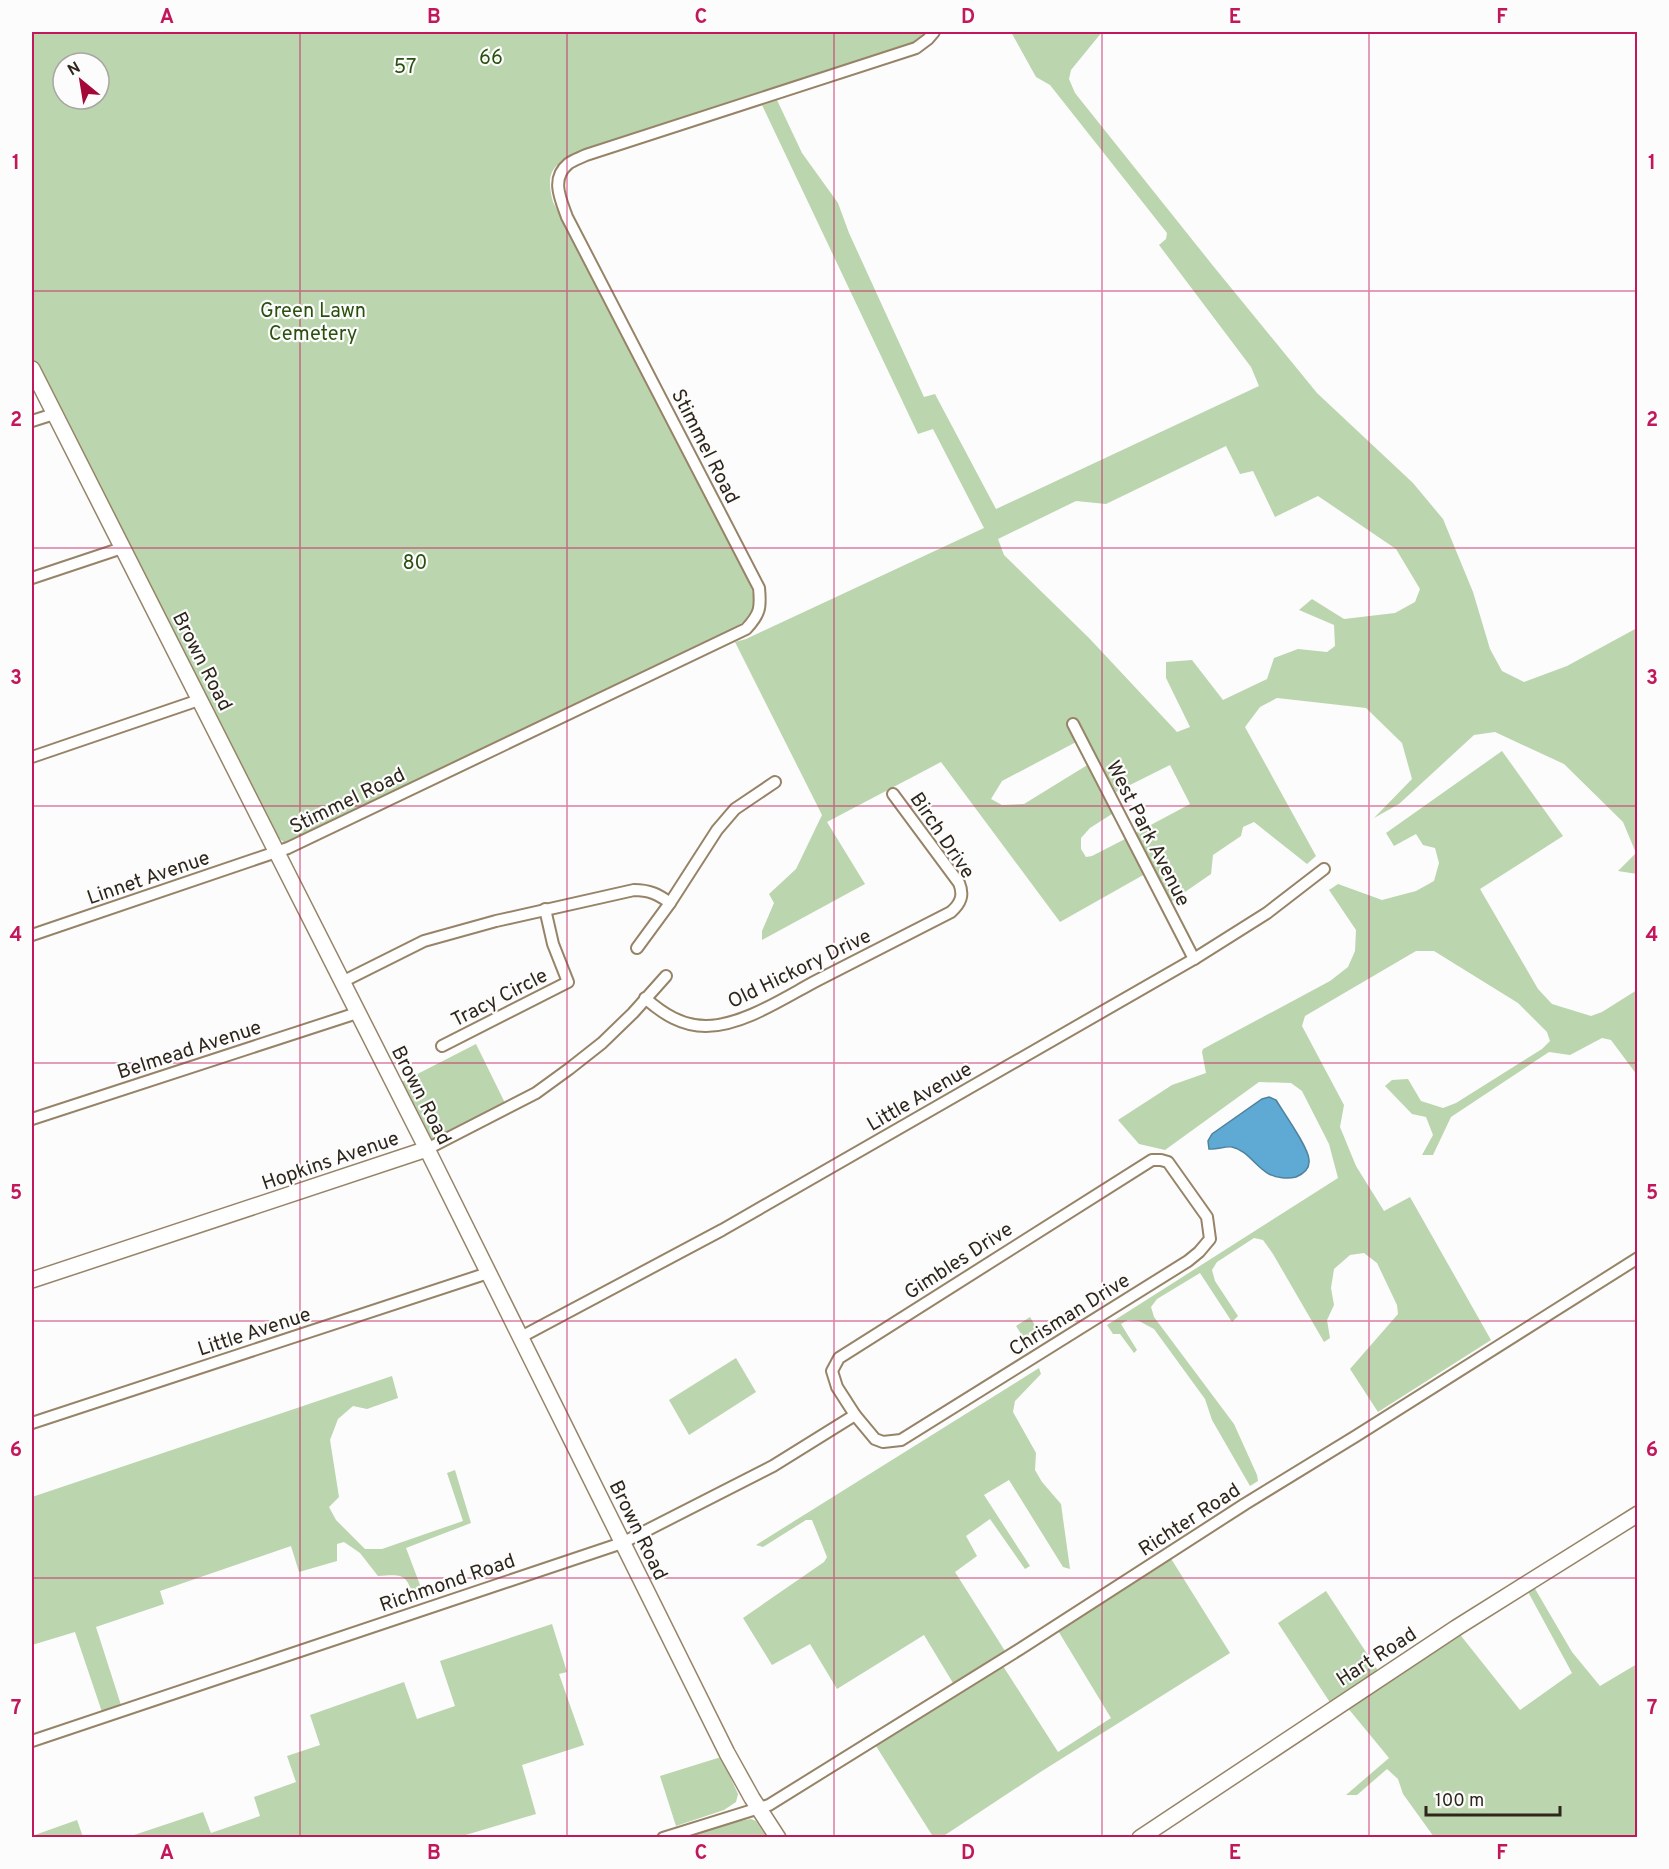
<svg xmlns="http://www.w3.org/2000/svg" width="1669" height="1869" font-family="Overpass,sans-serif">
	<rect width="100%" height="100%" fill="#fcfcfc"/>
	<g fill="#bbd5ae" fill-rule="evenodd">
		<path d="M32 32H926L911 44 584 150C555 164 544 168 553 202L743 568C750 584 761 604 747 619 742 623 736 627 731 630L292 840 285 843C267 832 258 804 248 785L32 357ZM63 63H99V99H63Z"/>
		<path d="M1011 32H1102L1071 70 1069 79 1075 93 1214 267 1317 393 1413 483 1443 519 1473 592 1490 649 1502 671 1524 682 1567 666 1637 628V874L1618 871 1636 853 1623 822 1564 764 1495 732 1474 735 1399 804 1374 818 1412 779 1402 743 1366 708 1277 698 1260 707 1245 727 1316 856 1307 864 1254 822 1243 827 1241 836 1213 855 1211 874 1169 903 1132 835 1190 804 1170 765 1116 792 1075 718 1068 722 1078 741 1002 781 991 799 1002 805 1024 804 1089 764 1115 812 1090 828 1081 838V849L1086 857 1092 856 1127 838 1145 874 1060 922 941 762 827 822 865 884 762 940V931L774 903 769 894 796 869 822 815 735 642 746 639 984 528 933 429 918 434 762 105 777 100 802 153 838 203 849 233 924 397 935 394 996 509 1259 386 1251 367 1159 245 1166 239 1167 233 1050 85 1036 77ZM1226 446 1240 474 1253 471 1275 517 1318 496 1396 549 1420 589 1415 602 1395 613 1344 619 1312 599 1299 610 1334 625 1335 646 1327 652 1298 649 1274 658 1267 679 1223 700 1192 660 1166 662V678L1190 727 1177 732 1089 638 1004 555 998 539 1076 501 1106 504Z"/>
		<polygon points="1502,751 1563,836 1480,889 1538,989 1552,1004 1591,1016 1602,1012 1637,990 1637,1075 1611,1040 1602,1038 1570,1055 1549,1052 1451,1117 1433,1155 1422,1155 1433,1135 1426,1117 1412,1114 1385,1086 1392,1080 1408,1079 1421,1101 1443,1108 1456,1103 1542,1049 1550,1041 1547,1032 1518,1003 1434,951 1416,951 1305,1016 1302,1026 1344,1105 1340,1127 1356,1166 1384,1211 1410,1197 1491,1340 1378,1412 1350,1369 1398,1314 1397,1305 1377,1263 1364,1253 1350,1255 1334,1269 1331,1288 1334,1305 1327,1320 1330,1338 1324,1342 1273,1254 1263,1240 1254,1238 1217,1262 1212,1270 1215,1281 1238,1316 1232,1322 1200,1273 1157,1299 1151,1307 1154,1317 1234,1424 1257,1475 1258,1481 1250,1486 1212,1420 1205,1399 1154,1329 1139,1321 1128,1320 1121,1324 1137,1350 1134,1353 1120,1334 1113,1334 1107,1325 1338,1178 1329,1144 1302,1091 1291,1083 1259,1082 1165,1150 1139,1144 1118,1120 1172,1085 1206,1073 1202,1052 1203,1049 1330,981 1348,967 1355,951 1356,930 1329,890 1338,884 1382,900 1416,891 1434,881 1439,863 1435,848 1423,845 1416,834 1394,846 1386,833"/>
		<polygon points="476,1044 507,1107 427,1147 394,1086"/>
		<polygon points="1030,1317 1039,1332 1025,1340 1016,1326"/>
		<polygon points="736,1358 756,1392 689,1435 669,1400"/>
		<polygon points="1039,1368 1041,1374 1015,1401 1013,1412 1036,1453 1035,1470 1042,1482 1061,1504 1070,1569 1063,1567 1009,1480 984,1495 1030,1566 1025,1569 990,1519 966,1536 977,1556 955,1572 1005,1651 953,1683 924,1635 837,1689 810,1644 772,1665 743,1618 824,1562 827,1557 812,1520 806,1520 763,1547 756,1545"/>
		<path d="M392 1376 398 1398 367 1409 353 1406 338 1419 330 1440 339 1497 329 1507 336 1520 365 1549H382L463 1521 447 1473 455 1470 471 1523 406 1548 425 1598 416 1601C405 1575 407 1574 378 1576L360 1553 344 1542 337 1544V1561L299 1572 291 1546 160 1591 164 1604 96 1627 121 1705 102 1712 75 1632 32 1645V1497Z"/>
		<polygon points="1170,1557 1230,1653 1042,1771 942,1837 929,1837 932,1835 876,1746 1003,1666 1058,1752 1111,1718 1057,1629"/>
		<polygon points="1534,1587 1572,1652 1600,1686 1637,1664 1637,1837 1626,1837 1623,1835 1618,1838 1434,1837 1403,1794 1398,1779 1387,1769 1357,1795 1346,1795 1389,1758 1347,1707 1458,1632 1520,1710 1572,1673 1527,1590"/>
		<polygon points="1326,1591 1379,1672 1331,1704 1278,1623"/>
		<polygon points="552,1624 567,1672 559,1674 584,1745 522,1765 536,1814 459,1837 128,1837 203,1812 211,1833 260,1816 254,1797 296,1782 287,1756 320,1745 310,1715 404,1682 417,1719 455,1706 440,1661"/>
		<polygon points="721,1757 738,1794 736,1802 724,1810 676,1826 660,1776"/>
		<polygon points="751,1819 756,1821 767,1837 681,1838 729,1823"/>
		<polygon points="77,1820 83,1837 32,1837 32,1836"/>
	</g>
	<path fill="#5faad4" stroke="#50829c" stroke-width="1.5" d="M1269 1097 1276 1100C1283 1112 1309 1148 1309 1160 1310 1169 1303 1174 1296 1177 1288 1179 1276 1178 1269 1174 1256 1167 1247 1150 1232 1147 1224 1146 1217 1150 1209 1149L1208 1141 1212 1134 1262 1099Z"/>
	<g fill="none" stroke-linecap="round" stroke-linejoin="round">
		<defs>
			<g id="street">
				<polyline points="32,421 54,414"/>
				<polyline points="32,578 122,548"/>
				<polyline points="1073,724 1194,959"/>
				<polyline points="32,757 199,700"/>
				<path d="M32 935 288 848 746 629C760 614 761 608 759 588L567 217C561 200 550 179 568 164 573 160 580 158 586 155L916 48 928 39 934 32"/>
				<polyline points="637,948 670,903 717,830 735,809 775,782"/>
				<path d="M342 982 424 941 496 921 634 890C649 890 658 894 670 903"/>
				<path d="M645 998C663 1014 682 1026 706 1026 742 1026 784 998 816 981 861 958 906 935 951 912 961 903 964 895 959 883L893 794"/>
				<polyline points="442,1046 568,982 553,944 545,909"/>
				<polyline points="32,1119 357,1013"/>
				<polyline points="427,1149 536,1093 569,1069 602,1043 633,1013 666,976"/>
				<polygon points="1152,1160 1161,1160 1168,1162 1207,1217 1210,1239 1199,1252 1188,1261 901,1440 883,1442 875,1439 855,1415 837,1387 832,1371 839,1358"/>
				<polyline points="521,1337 722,1230 1194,959 1267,913 1324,869"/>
				<polyline points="32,1423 488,1273"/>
				<polyline points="32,1741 622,1543 773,1466 855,1415"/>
				<polyline points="663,1838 769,1805 1020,1649 1245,1504 1356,1436 1638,1258"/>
			</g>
			<g id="secondary">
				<polyline points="32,369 427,1149 727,1753 752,1798 778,1838"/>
				<polyline points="32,1280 427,1149"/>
				<polyline points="1140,1838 1456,1628 1638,1514"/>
			</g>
		</defs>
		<use href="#street" stroke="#978468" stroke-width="14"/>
		<use href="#secondary" stroke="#978468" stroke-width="18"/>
		<use href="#street" stroke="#fff" stroke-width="10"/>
		<use href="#secondary" stroke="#fff" stroke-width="15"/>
	</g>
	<path fill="none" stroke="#c2185b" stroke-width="1.5" stroke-opacity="0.55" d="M300 32V1838M567 32V1838M834 32V1838M1102 32V1838M1369 32V1838M32 291H1638M32 548H1638M32 806H1638M32 1063H1638M32 1321H1638M32 1578H1638"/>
	<g text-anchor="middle" stroke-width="4.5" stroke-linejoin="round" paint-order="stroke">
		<g font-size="20" fill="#2a500e" stroke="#fcfcfc">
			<text x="491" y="64">66</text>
			<text x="405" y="73">57</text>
			<text x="313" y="317">Green Lawn<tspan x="313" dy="23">Cemetery</tspan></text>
			<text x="415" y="569">80</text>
		</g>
		<g font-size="20" fill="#2e261b" stroke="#fcfcfc">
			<text transform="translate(706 446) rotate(63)" y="7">Stimmel Road</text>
			<text transform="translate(203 661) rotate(63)" y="7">Brown Road</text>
			<text transform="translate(347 800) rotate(-26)" y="7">Stimmel Road</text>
			<text transform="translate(1149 833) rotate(63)" y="7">West Park Avenue</text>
			<text transform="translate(943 835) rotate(56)" y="7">Birch Drive</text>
			<text transform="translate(148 877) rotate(-19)" y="7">Linnet Avenue</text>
			<text transform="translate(799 968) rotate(-26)" y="7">Old Hickory Drive</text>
			<text transform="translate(499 997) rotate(-27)" y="7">Tracy Circle</text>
			<text transform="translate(189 1049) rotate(-18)" y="7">Belmead Avenue</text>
			<text transform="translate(422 1095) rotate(63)" y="7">Brown Road</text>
			<text transform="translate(919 1096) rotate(-30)" y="7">Little Avenue</text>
			<text transform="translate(330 1160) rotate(-19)" y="7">Hopkins Avenue</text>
			<text transform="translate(958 1260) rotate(-33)" y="7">Gimbles Drive</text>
			<text transform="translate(1069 1314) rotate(-32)" y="7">Chrisman Drive</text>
			<text transform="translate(254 1331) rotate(-18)" y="7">Little Avenue</text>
			<text transform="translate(1189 1519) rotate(-33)" y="7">Richter Road</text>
			<text transform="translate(639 1530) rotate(64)" y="7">Brown Road</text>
			<text transform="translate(447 1582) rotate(-19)" y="7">Richmond Road</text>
			<text transform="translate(1376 1656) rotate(-33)" y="7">Hart Road</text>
		</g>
	</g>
	<rect width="1669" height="1869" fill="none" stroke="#fcfcfc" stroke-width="66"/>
	<g transform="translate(81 81) rotate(330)"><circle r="28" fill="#fcfcfc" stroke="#aaa6a2" stroke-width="1.5"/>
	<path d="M0-4.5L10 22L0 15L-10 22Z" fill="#a40839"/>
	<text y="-9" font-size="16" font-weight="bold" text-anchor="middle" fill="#2e261b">N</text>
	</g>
	<path d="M1426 1806v9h134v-9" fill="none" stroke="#2e261b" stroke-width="3"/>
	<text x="1435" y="1806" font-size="18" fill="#2e261b" stroke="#fcfcfc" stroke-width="4.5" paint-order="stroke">100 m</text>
	<rect x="33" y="33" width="1603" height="1803" fill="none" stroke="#c2185b" stroke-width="2"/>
	<g font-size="20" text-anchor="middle" font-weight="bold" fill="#c2185b">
		<text x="167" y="23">A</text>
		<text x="434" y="23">B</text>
		<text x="701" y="23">C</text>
		<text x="968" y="23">D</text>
		<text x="1235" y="23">E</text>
		<text x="1502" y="23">F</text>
		<text x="16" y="169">1</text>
		<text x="1652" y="169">1</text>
		<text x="16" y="426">2</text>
		<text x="1652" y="426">2</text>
		<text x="16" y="684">3</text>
		<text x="1652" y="684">3</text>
		<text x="16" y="941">4</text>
		<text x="1652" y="941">4</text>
		<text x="16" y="1199">5</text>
		<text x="1652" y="1199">5</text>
		<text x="16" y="1456">6</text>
		<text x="1652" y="1456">6</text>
		<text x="16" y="1714">7</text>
		<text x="1652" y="1714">7</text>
		<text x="167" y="1859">A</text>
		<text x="434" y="1859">B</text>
		<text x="701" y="1859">C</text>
		<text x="968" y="1859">D</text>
		<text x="1235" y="1859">E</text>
		<text x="1502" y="1859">F</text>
	</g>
</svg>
